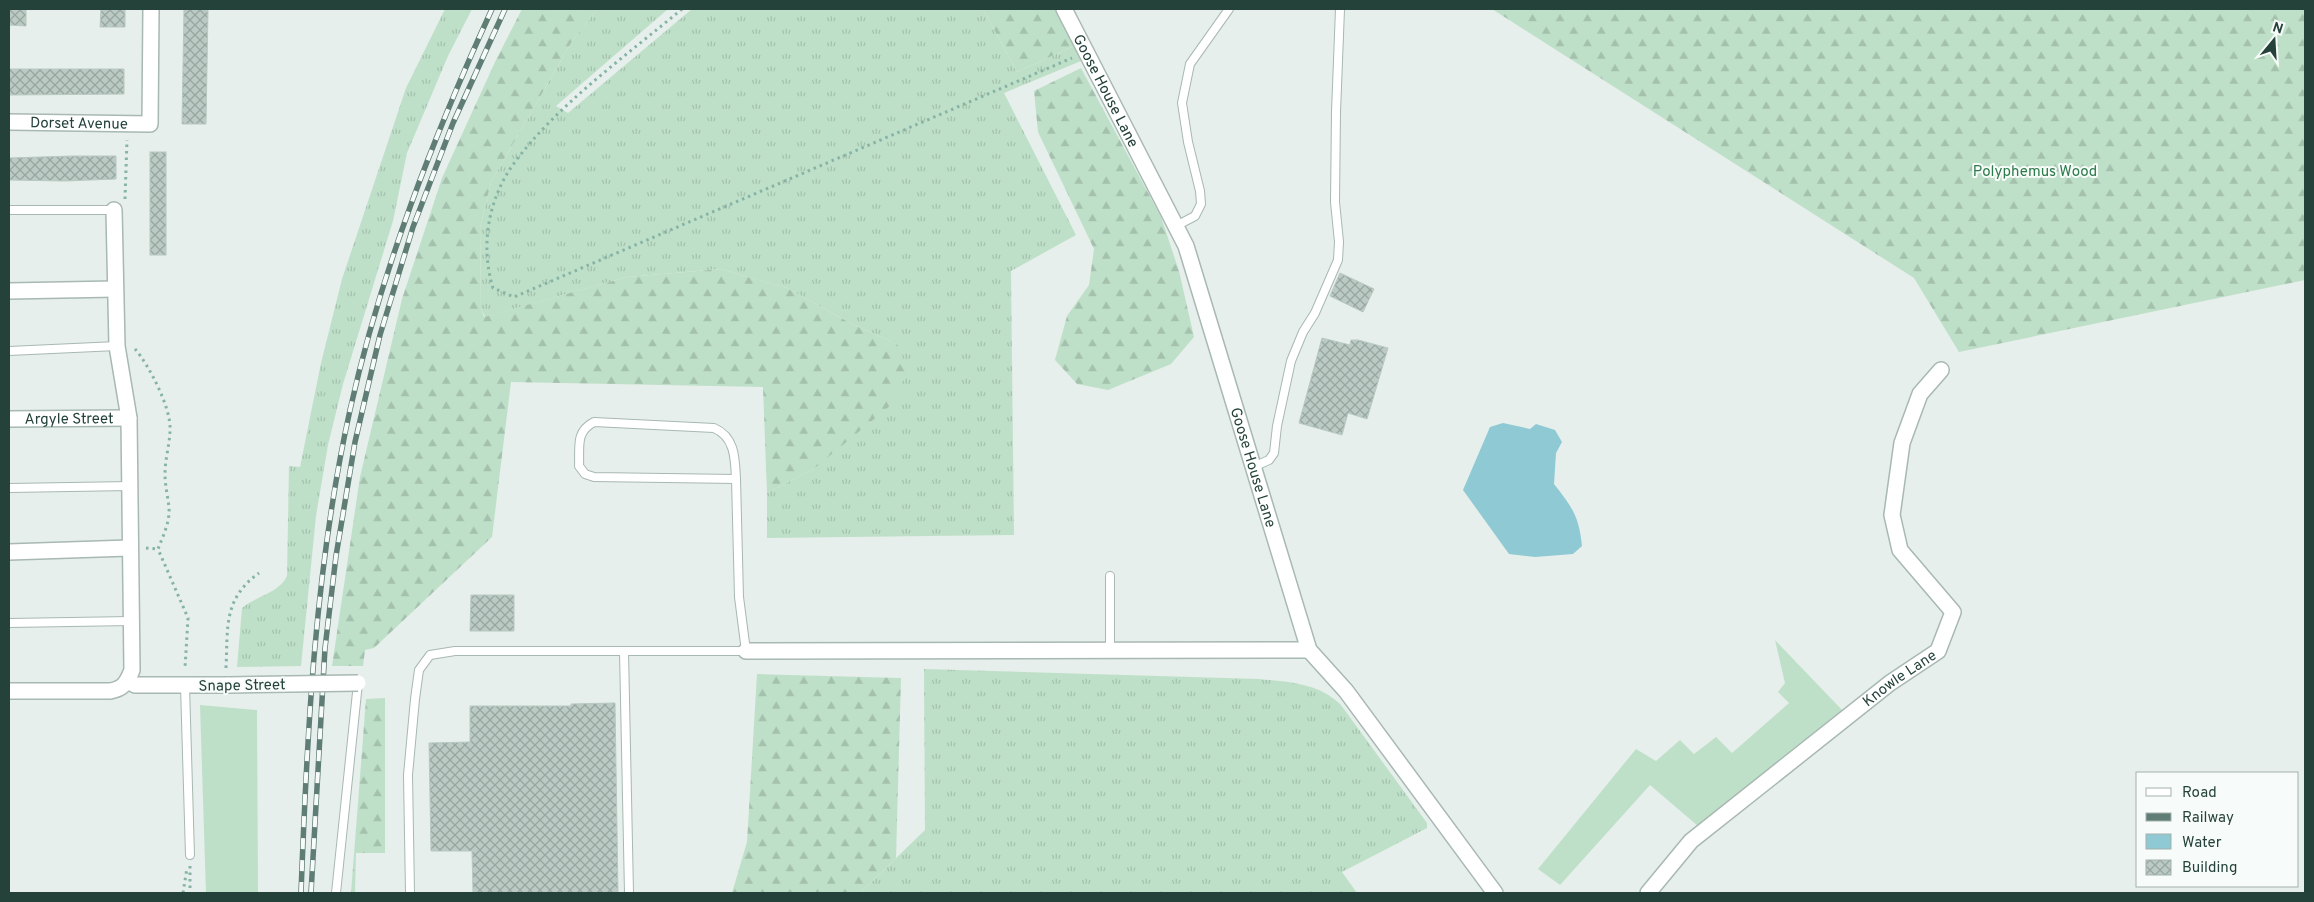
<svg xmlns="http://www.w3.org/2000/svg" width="2314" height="902" font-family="Overpass,sans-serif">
	<defs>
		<pattern id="grass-tufts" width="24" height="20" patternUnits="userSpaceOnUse" patternTransform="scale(1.25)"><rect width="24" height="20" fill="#bfe0c8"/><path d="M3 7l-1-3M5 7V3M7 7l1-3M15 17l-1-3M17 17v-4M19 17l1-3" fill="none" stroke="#a4c1ad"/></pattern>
		<pattern id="forest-firs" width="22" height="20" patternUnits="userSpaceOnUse" patternTransform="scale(1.25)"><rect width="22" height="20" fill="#bfe0c8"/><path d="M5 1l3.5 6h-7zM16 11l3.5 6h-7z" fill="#a4c1ad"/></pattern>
		<pattern id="building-cross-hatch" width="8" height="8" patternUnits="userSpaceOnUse" patternTransform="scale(1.25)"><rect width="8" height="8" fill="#bbcac4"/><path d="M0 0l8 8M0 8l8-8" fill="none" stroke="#98a6a0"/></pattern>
	</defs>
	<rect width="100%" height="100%" fill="#e6efeb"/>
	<g fill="url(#grass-tufts)">
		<path d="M445 9H472L448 56 407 153 393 221 343 384 328 445 316 516 301 666 237 667 242 608C256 596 279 593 287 576L289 466 300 467 321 363 342 279 406 88Z"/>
		<polygon points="597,9 668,9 556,106 568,113 692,9 983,9 1017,72 1074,46 1081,61 1004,93 1076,235 1011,271 1014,535 767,538 767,493 815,468 897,344 852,324 787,288 721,269 627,277 485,317 481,308 480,228 491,182 571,43"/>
		<path d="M924 669 1259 679C1289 682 1319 683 1341 705L1427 823V828L1342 872 1357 893H860L925 830Z"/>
	</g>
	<g fill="url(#forest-firs)">
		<polygon points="522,9 597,9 571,43 491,182 480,228 481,308 484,317 627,277 721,269 787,288 852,324 897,344 908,370 891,405 815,468 767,493 763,387 511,382 492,537 374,648 365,650 363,666 332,666 360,477 402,299 442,178 495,62"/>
		<polygon points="983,9 1055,9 1074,46 1017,72"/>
		<polygon points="1492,9 2305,9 2305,280 1959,352 1914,278"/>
		<polygon points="1081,68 1161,217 1179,271 1194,337 1171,364 1108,390 1077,384 1055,360 1067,316 1089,285 1094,249 1038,132 1034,91"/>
		<polygon points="757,674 901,678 896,858 860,893 732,893 747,842"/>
		<polygon points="385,698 385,853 356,853 355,893 351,893 366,699"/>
	</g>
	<g fill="#bfe0c8">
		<polygon points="1775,640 1844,712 1698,826 1650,785 1560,885 1538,869 1636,749 1656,761 1680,740 1694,754 1716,737 1732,753 1789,703 1778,692 1785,683"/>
		<polygon points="200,705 257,710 258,893 206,893"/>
	</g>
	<path fill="#8ec9d4" d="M1503 423 1530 429 1536 424 1555 430 1562 442 1556 453 1554 484C1572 507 1579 516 1582 546L1573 554 1535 557 1509 554 1463 490 1490 427Z"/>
	<g fill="url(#building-cross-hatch)" stroke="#b8c9c2">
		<polygon points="9,9 26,9 26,26 9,25"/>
		<polygon points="101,9 125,9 125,27 100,27"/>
		<polygon points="184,9 208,9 206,124 182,124"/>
		<polygon points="9,69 124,69 124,94 9,95"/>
		<rect x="150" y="152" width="16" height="103"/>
		<polygon points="72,156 116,156 116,179 65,181 9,180 9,158"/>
		<polygon points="1340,273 1374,289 1363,312 1330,296"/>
		<polygon points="1322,338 1350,345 1351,340 1358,340 1388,348 1367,419 1348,413 1342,435 1299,423"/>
		<polygon points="471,595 514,595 514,631 470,631"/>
		<polygon points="615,703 618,893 473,893 472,851 431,851 429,743 470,742 470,706 571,706 571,704"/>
	</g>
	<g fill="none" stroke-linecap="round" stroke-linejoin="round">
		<defs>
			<g id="service">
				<polyline points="9,210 114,210"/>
				<polyline points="1176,226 1195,216 1201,204 1200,191 1188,142 1182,103 1190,64 1229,9"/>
				<polyline points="9,351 117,346"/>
				<polyline points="1253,467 1269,460 1274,453 1277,426 1291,361 1303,332 1315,313 1338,260 1339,242 1335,202 1336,112 1340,9"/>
				<polyline points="9,488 131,486"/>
				<polyline points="1110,576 1110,651"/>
				<polyline points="9,623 132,621"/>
				<polyline points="624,651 629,893"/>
				<polyline points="185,686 190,855"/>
				<polyline points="336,893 358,683"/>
				<path d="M410 893 408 775 415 699 419 670 430 655 455 651H746L739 597 736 479C735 458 735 437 714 428L594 422C575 432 580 447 579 466L585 474 594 477 736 479"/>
			</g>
			<g id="minor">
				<path id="s1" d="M1064 9 1186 246 1309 650 1346 691 1495 893"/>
				<path id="s2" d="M9 122 150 124 151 9"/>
				<polyline points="9,291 115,289"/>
				<path id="s3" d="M9 419 129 418"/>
				<polyline points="9,552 129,548"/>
				<polyline points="746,651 1309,650"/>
				<polyline points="128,681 135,685 229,685"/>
				<path d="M9 691H110C123 689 127 683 132 670L129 418 117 346 114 210"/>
				<path id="s4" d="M1648 893 1691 841 1890 683 1938 651 1953 612 1900 550 1892 515 1902 443 1920 394 1941 370"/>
			</g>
		</defs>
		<use href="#service" stroke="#a8b8b2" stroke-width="10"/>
		<use href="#minor" stroke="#a8b8b2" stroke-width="18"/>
		<g stroke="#86b3a5" stroke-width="3" stroke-dasharray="2.5 4" stroke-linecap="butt">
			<path d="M682 9C627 55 557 105 515 162 488 198 480 246 493 288L514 297 1072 58"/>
			<polyline points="125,199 127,140"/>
			<path d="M135 349C149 365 171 408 170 429 170 444 165 458 165 474 165 486 168 497 169 508 170 522 163 536 158 549L188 618 185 668"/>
			<polyline points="146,548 158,549"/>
			<path d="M226 668C228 627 223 599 259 573"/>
			<polyline points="190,866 190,893"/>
			<polyline points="183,893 187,868"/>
		</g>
		<use href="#service" stroke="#fff" stroke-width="8"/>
		<use href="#minor" stroke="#fff" stroke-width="15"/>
		<defs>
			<g id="rail">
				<path d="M301 893C307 732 315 568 350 410 381 271 433 138 492 9"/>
				<polyline points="311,893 325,648 336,556 355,442 380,335 413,227 453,123 505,9"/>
			</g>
		</defs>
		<use href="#rail" stroke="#5f7d75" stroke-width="5.5"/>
		<use href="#rail" stroke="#f7fbf9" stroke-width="4" stroke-dasharray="11" stroke-linecap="butt"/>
		<defs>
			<polyline id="minor-bridge" points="229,685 358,683"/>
		</defs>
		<use href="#minor-bridge" stroke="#a8b8b2" stroke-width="18" stroke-linecap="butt"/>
		<use href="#minor-bridge" stroke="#fff" stroke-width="15"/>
	</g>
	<g text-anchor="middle" stroke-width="4" stroke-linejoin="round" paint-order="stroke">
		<g font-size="15" fill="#24423a" stroke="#f7fbf9">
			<text dy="5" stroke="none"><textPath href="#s1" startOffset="92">Goose House Lane</textPath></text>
			<text dy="5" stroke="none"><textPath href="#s2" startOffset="70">Dorset Avenue</textPath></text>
			<text dy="5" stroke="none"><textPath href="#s3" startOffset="60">Argyle Street</textPath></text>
			<text dy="5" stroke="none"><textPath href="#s1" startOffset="498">Goose House Lane</textPath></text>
			<text dy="5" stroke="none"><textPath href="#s4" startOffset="332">Knowle Lane</textPath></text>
			<text transform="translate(242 685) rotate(-1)" y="5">Snape Street</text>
		</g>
		<g font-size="15" fill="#2d7a4b" stroke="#f7fbf9">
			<text x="2035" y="176">Polyphemus Wood</text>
		</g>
	</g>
	<rect width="2314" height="902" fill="none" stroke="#24423a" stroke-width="20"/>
	<rect x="2136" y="772" width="162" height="115" fill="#f7fbf9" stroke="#a3b1ad"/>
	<rect x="2146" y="788" width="25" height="8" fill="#ffffff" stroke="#a3b1ad"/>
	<text x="2182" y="797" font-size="15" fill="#24423a">Road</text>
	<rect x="2146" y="813" width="25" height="8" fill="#5f7d75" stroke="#a3b1ad"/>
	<text x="2182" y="822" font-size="15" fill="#24423a">Railway</text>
	<rect x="2146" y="834" width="25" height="15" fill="#8ec9d4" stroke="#a3b1ad"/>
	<text x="2182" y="847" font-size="15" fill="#24423a">Water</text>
	<rect x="2146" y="860" width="25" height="15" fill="url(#building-cross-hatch)" stroke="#a3b1ad"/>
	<text x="2182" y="872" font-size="15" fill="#24423a">Building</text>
	<g transform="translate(2274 40) rotate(18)" stroke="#f7fbf9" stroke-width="4" paint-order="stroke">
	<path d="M0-4L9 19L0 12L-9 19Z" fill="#24423a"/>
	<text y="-8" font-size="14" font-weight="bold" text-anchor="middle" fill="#24423a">N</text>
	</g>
</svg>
